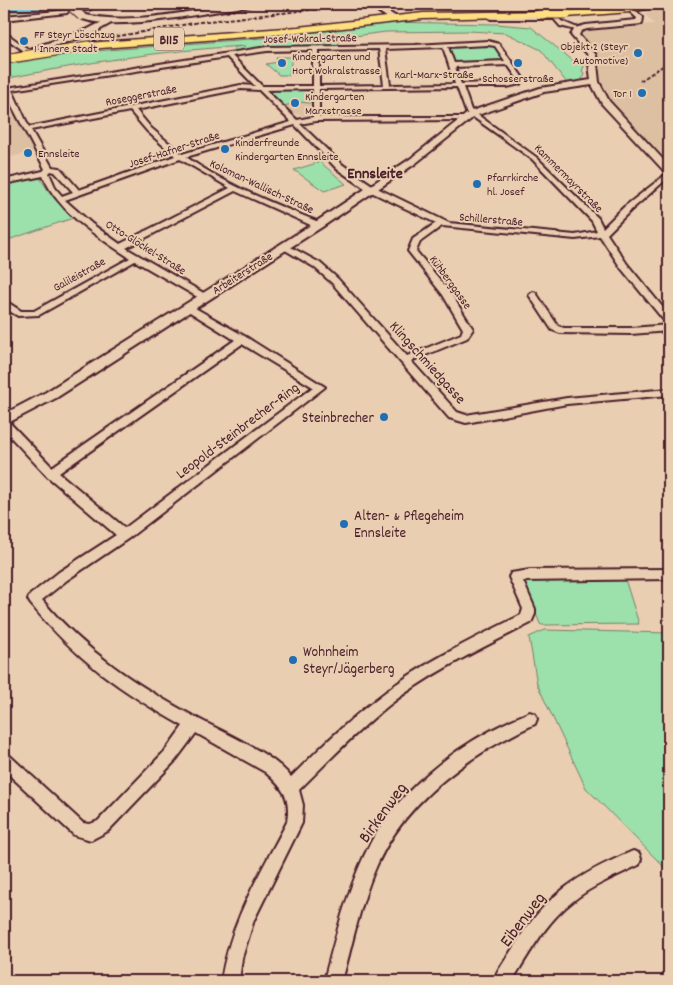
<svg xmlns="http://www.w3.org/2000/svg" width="673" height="985" font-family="Dekko,sans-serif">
	<rect width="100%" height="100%" fill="#eaceb1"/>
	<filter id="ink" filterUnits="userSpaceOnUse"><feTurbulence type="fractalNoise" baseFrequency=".02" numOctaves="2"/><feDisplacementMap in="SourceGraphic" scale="10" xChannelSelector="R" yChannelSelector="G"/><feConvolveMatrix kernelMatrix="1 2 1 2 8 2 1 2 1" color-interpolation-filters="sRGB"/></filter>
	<g filter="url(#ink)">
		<g fill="#ddc0a2">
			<polygon points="669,9 669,164 615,110 599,77 596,52 582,35 588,29 654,24 644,13"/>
			<polygon points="304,89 310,90 310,114 305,116 291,113 270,92 277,90"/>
			<polygon points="4,95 6,95 33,151 4,159"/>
		</g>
		<g fill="#9ce0ab" stroke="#73806b">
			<path d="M385 22 496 24 531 27 576 63 585 64 582 71 584 73 582 81 567 83 541 50 506 33 468 31 386 32 338 38 339 46 270 47 234 52V47L245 46C164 50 83 63 4 79V65L82 52 276 37Z"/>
			<polygon points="492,44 505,62 455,64 449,47"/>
			<polygon points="276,57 292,57 289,75 279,75 266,64 278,62"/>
			<polygon points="304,89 310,90 310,103 299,102 284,106 270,92 277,90"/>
			<polygon points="320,162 346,184 324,191 294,170"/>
			<polygon points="37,178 40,178 52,196 73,218 8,240 4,234 4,184"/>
			<polygon points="625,579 639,624 542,625 540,624 524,582 528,580"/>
			<polygon points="545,630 669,633 669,872 586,788 537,684 529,637"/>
		</g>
		<polygon fill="#7bc9d8" stroke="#678593" points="4,4 85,4 4,12"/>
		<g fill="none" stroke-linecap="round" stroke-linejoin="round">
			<defs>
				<g id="minor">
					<polygon points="553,4 559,4 558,16 561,21 580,29 580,31 560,26 554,19 491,19 488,17 491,15 553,16"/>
					<polygon points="89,6 91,9 82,11 79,9"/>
					<polygon points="69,10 67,13 4,20 4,16"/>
					<polygon points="4,36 10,36 32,52 27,53 7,39 4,40"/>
					<path d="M488 41 499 44 523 78 520 84 507 87H463L471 110 536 157 598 218 603 228 624 207 669 172V177L630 211 607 234 627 264 669 315V324L666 323 621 268 600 236 575 239 442 226 420 242 416 251 450 292 473 329 467 338 411 361 457 412 466 415 567 398 669 389V395L567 404 466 423 449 418 332 283 314 267 280 247 287 245 320 263 338 279 407 356 461 334 463 329 443 295 408 251 413 239 436 223 369 191 337 169 295 125 186 157C227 186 275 204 321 223V227H315L235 191 126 248 207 295V299H201L135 261 39 315 18 316 4 308V300L21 311H34L130 258C97 236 59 213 43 176L4 184V180L43 171 45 169 12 106 7 88 267 47 415 45ZM488 45 495 46 505 61 454 63 448 47ZM443 47 455 84 390 85 385 49ZM379 49 384 85 319 86V50ZM313 50V86H262L232 56 267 51ZM227 57 255 86 241 85 29 127 12 90ZM508 65 517 78 516 82 461 84 455 67ZM457 87 466 112 532 159 592 221 597 231 575 235 449 223 375 187 343 165 300 124 316 121 468 120 469 119 466 117H319V89ZM241 89 259 90 291 122 182 154 151 128 136 110ZM313 89V117L297 120 266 90ZM130 111 147 131 175 156 79 190 60 168 52 167 31 130ZM180 159 230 188 120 244 92 224 65 200ZM51 171 55 172 73 192 62 196 56 189 49 173Z"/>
					<polygon points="533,292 536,293 558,326 564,328 631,328 669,325 669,331 631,334 560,333 552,330 529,295"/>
					<path d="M188 304 246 337 325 387 129 538 67 580 42 600C86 652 136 685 195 717 224 733 271 752 291 777 319 749 347 721 379 697 422 663 473 639 521 615L523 609 509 577 511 573 530 570 669 569V579L523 581 535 609V614L531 623C482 648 431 672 388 706 356 732 328 761 299 790L303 805 302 823 254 920 242 958 239 981H221C231 919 259 876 287 822 291 797 283 788 265 772L196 733 175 761 108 831 91 840 74 835 4 770V753L9 755 83 823 90 824 98 821 165 751 183 726C121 691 75 659 30 603L28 599 30 595 59 572 116 535 47 476 4 430V420L8 421 52 467 235 340 185 309 184 307ZM242 344 313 387 125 528 59 473Z"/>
					<path d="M530 712 535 714 537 719 535 724C471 754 407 798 377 865 360 902 353 943 342 981H324C336 934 349 883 372 840 406 781 468 737 530 712Z"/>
					<path d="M633 851 639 853 641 859 639 865C616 876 591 886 572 902 545 923 530 953 512 981H493C498 970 506 959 513 948 546 895 576 875 633 851Z"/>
				</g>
				<g id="tertiary">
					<polygon points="630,7 643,17 642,24 587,29 581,31 579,35 596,55 599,82 609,101 669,166 669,174 666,173 602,104 592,85 544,92 475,116 416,163 322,227 56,398 4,425 4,414 46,392 314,223 410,159 469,112 540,88 591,80 588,55 571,35 575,28 586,25 636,20 637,18 627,9"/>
					<polygon points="106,20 113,22 92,34 19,57 12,55 86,30"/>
				</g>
				<g id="secondary">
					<path d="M236 4H254L250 6C214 11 104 35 77 16L81 14C131 26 186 11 236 4Z"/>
					<polygon points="367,4 376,4 398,18 391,20"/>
				</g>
				<g id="primary">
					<polygon points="649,4 669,4 669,5 630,12 567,17 563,14 567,11"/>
					<polygon points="540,11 543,12 543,16 423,19 298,33 88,49 83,46 88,43 298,27 423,13"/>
				</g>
			</defs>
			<use href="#minor" stroke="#4a1f2b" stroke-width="4"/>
			<use href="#tertiary" stroke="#4a1f2b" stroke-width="4"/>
			<use href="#secondary" stroke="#4a1f2b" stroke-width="4"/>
			<use href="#primary" stroke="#4a1f2b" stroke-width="3"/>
			<use href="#minor" fill="#eaceb1" fill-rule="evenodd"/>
			<use href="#tertiary" fill="#eaceb1" fill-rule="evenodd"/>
			<use href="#secondary" fill="#eaceb1" fill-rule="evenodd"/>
			<use href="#primary" fill="#fedf80" fill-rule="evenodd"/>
			<g stroke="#4a1f2b" stroke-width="2" stroke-dasharray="4 2" stroke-linecap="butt">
				<polyline points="226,12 248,7"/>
				<polyline points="4,56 200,22 363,4"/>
				<polyline points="640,81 669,62"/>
			</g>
			<defs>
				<polyline id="secondary-bridge" points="68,4 81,16"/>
				<g id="primary-bridge">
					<polyline points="540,14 567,14"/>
					<polyline points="4,59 88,46"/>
				</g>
			</defs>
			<use href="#secondary-bridge" stroke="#4a1f2b" stroke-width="10" stroke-linecap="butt"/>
			<use href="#primary-bridge" stroke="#4a1f2b" stroke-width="11" stroke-linecap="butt"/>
			<use href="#secondary-bridge" stroke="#eaceb1" stroke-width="8"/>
			<use href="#primary-bridge" stroke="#fedf80" stroke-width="9"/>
		</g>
	</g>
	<g fill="#1f6fb2" stroke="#eaceb1" stroke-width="2">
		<circle cx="24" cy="41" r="5"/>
		<circle cx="638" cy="53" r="5"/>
		<circle cx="282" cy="63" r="5"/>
		<circle cx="518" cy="63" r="5"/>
		<circle cx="642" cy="93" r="5"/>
		<circle cx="295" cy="103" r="5"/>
		<circle cx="225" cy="149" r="5"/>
		<circle cx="28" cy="153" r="5"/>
		<circle cx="477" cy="184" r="5"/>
		<circle cx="384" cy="417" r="5"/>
		<circle cx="344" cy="524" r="5"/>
		<circle cx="293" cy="660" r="5"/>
	</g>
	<g text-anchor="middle" stroke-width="4" stroke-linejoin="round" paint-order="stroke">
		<g font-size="12" fill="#4a1f2b" stroke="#eaceb1" text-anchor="start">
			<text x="34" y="38">FF Steyr Löschzug<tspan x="34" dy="14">1 Innere Stadt</tspan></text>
			<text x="628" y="50" text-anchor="end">Objekt 2 (Steyr<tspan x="628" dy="14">Automotive)</tspan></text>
			<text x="292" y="60">Kindergarten und<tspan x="292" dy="14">Hort Wokralstrasse</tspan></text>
			<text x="518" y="82" text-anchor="middle">Schosserstraße</text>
			<text x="632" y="97" text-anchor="end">Tor 1</text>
			<text x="305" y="100">Kindergarten<tspan x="305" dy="14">Marxstrasse</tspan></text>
			<text x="235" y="146">Kinderfreunde<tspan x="235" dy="14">Kindergarten Ennsleite</tspan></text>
			<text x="38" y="157">Ennsleite</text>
			<text x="487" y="181">Pfarrkirche<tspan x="487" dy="14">hl. Josef</tspan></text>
		</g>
		<g font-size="12" fill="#4a1f2b" stroke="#eaceb1">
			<text transform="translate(310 38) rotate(-1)" y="4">Josef-Wokral-Straße</text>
			<text x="434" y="78">Karl-Marx-Straße</text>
			<text transform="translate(141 95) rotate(-11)" y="4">Roseggerstraße</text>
			<text transform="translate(174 149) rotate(-18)" y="4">Josef-Hafner-Straße</text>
			<text transform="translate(569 178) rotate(45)" y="4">Kammermayrstraße</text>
			<text transform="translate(262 186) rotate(25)" y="4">Koloman-Wallisch-Straße</text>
			<text transform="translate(491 219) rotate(5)" y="4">Schillerstraße</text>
			<text transform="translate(146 247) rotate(32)" y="4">Otto-Glöckel-Straße</text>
			<text transform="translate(242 273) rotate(-32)" y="4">Arbeiterstraße</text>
			<text transform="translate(79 274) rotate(-29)" y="4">Galileistraße</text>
			<text transform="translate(451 282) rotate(54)" y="4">Kühberggasse</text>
		</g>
		<rect fill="#eaceb1" stroke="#7a5453" stroke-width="1" x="154" y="27.5" width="30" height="23" rx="4"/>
		<g font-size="14" font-weight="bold" fill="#4a1f2b">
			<text x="169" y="44">B115</text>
		</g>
		<g font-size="15" fill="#4a1f2b" stroke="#eaceb1">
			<text transform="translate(428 362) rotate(48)" y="5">Klingschmiedgasse</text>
			<text transform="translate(237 430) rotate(-37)" y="5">Leopold-Steinbrecher-Ring</text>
		</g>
		<g font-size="15" fill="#4a1f2b" stroke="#eaceb1" text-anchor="start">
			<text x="374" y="422" text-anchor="end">Steinbrecher</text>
			<text x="354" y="520">Alten- &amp; Pflegeheim<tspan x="354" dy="17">Ennsleite</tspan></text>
			<text x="303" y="656">Wohnheim<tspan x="303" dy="17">Steyr/Jägerberg</tspan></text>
		</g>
		<g font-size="16" font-weight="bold" fill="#4a1f2b" stroke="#eaceb1">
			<text x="375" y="178">Ennsleite</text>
		</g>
		<g font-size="18" fill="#4a1f2b" stroke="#eaceb1">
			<text transform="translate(382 812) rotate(-54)" y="6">Birkenweg</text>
			<text transform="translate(522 919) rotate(-53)" y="6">Eibenweg</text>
		</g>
	</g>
	<rect width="673" height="985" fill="none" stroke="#eaceb1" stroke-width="20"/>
	<rect x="10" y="10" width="653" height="965" fill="none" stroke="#4a1f2b" stroke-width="2" filter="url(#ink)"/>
</svg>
